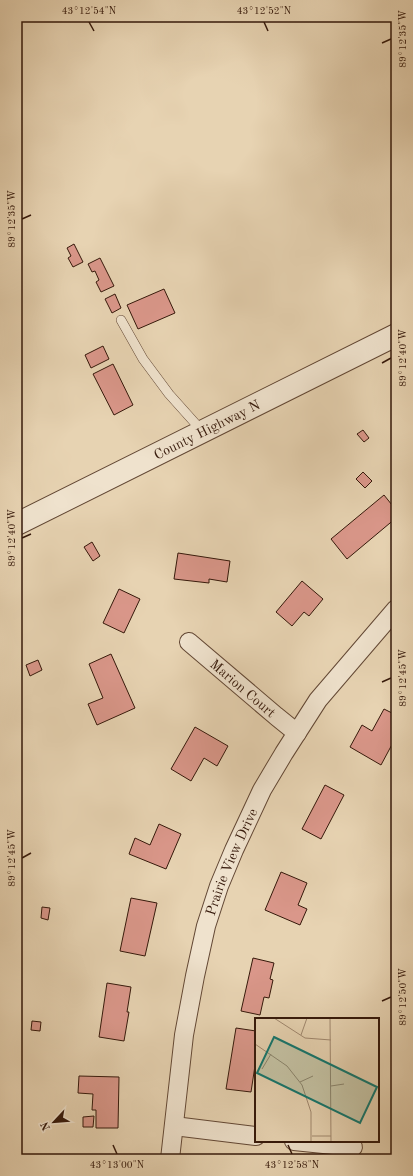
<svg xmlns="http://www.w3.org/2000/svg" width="413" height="1176" font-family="'Old Standard TT',serif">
	<rect width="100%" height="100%" fill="#e7d3b2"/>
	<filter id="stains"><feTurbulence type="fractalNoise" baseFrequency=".005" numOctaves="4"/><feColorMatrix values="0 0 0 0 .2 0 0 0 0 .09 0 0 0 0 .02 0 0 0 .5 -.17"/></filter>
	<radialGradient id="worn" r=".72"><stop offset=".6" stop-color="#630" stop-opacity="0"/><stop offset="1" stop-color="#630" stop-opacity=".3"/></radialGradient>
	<g fill="#da978a" stroke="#35180a">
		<polygon points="74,244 83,262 73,267 68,258 71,256 67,248"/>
		<polygon points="100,258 114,286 101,292 96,282 99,280 95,271 92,272 88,264"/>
		<polygon points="164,289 175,313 138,329 127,305"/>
		<polygon points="115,294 121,308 112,313 105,299"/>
		<polygon points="103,346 109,359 91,368 85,355"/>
		<polygon points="113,364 133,405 114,415 93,374"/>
		<polygon points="363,430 369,438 364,442 357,434"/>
		<polygon points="363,472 372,481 365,488 356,479"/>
		<polygon points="384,495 396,510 396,518 347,559 331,539"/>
		<polygon points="92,542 100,556 93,561 84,547"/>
		<polygon points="178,553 230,561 227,582 209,579 209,583 174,579"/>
		<polygon points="302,581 323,599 309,616 304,612 292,626 276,612"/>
		<polygon points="119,589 140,599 124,633 103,623"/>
		<polygon points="111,654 135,708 97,725 88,704 103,698 89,664"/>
		<polygon points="38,660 42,670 30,676 26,665"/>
		<polygon points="384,709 396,715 396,737 381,765 350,747 362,725 372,731"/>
		<polygon points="195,727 228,746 217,766 204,758 191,781 171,769"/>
		<polygon points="325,785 344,795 321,839 302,829"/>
		<polygon points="159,824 181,834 166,869 129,854 135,838 150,845"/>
		<polygon points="281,872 307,883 298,905 307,909 300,925 265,910"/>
		<polygon points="131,898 157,903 145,956 120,951"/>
		<polygon points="42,907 50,908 48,920 41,918"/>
		<polygon points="253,958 274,963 270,979 273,980 269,998 264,997 260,1015 241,1011"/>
		<polygon points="107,983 131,987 127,1012 129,1012 124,1041 99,1037"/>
		<polygon points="32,1021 41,1022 40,1031 31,1030"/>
		<polygon points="236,1028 256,1031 256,1059 251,1092 226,1089"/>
		<polygon points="79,1076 119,1077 118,1128 96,1128 96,1110 92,1110 93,1094 78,1093"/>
		<polygon points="94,1116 93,1127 83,1127 83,1117"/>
	</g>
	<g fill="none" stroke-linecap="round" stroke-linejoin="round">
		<defs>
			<polyline id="service" points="121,320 143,359 169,394 203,432"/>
			<g id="minor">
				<path id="s1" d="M189 642 276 716 297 733"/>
				<polyline points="174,1126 256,1136"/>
				<polyline points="294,1141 353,1147"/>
				<path id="s2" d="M170 1159 184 1035 195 976 206 926 219 886 234 850 262 790 284 753 318 700 396 609"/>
			</g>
			<g id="tertiary">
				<path id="s3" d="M17 524 396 335"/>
			</g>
		</defs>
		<use href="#service" stroke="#624734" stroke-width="10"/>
		<use href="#minor" stroke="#624734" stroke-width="20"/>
		<use href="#tertiary" stroke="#624734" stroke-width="24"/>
		<use href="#service" stroke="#efe2cd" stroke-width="9"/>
		<use href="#minor" stroke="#efe2cd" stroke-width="18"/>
		<use href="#tertiary" stroke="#efe2cd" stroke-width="22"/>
	</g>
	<path fill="none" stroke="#35180a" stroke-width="1.5" d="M89 22 94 31M264 22 268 31M382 43 391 39M22 219 31 215M382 363 391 358M22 538 31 534M382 682 391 678M22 858 31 853M382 1001 391 997M113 1145 117 1154M288 1145 292 1154"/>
	<g text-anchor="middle" stroke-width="4" stroke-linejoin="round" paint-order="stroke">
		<g font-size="14" fill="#35180a" stroke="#efe2cd">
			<text dy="5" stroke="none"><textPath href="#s3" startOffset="212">County Highway N</textPath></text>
			<text dy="5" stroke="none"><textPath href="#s1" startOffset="71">Marion Court</textPath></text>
			<text dy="5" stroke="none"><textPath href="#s2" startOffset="305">Prairie View Drive</textPath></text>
		</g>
	</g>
	<g transform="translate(255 1018)">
		<rect width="124" height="124" fill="#e7d3b2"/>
		<path fill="none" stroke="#a0886f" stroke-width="1" d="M19 0 50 20 76 22M75 0 76 124M46 17 52 0M0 26 32 48 47 67 56 94V124M7 51 16 36M45 64 58 58M76 68 89 66M57 118H76"/>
		<path fill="#0f766e" fill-opacity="0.15" stroke="#0f766e" stroke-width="2" d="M19 19 122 69 105 105 2 55Z"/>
		<rect width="124" height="124" fill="none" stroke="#35180a" stroke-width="2"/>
	</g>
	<rect width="413" height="1176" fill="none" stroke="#e7d3b2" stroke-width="44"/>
	<g transform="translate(54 1122) rotate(244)" stroke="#efe2cd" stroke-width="3" paint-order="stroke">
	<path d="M0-3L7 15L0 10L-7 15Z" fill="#35180a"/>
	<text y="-6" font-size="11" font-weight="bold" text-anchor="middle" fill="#35180a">N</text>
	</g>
	<rect x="22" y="22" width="369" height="1132" fill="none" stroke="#35180a" stroke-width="1.5"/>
	<g font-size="10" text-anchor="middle" fill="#35180a">
		<text x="89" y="14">43°12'54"N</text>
		<text x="264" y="14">43°12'52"N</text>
		<text transform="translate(402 39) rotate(-90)" y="4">89°12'35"W</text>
		<text transform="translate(11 219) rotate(-90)" y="4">89°12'35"W</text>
		<text transform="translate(402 358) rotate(-90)" y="4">89°12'40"W</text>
		<text transform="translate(11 538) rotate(-90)" y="4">89°12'40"W</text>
		<text transform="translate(402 678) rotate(-90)" y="4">89°12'45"W</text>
		<text transform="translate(11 858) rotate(-90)" y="4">89°12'45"W</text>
		<text transform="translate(402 997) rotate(-90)" y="4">89°12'50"W</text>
		<text x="117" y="1168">43°13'00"N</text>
		<text x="292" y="1168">43°12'58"N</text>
	</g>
	<rect width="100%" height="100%" filter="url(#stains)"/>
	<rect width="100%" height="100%" fill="url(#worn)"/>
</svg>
